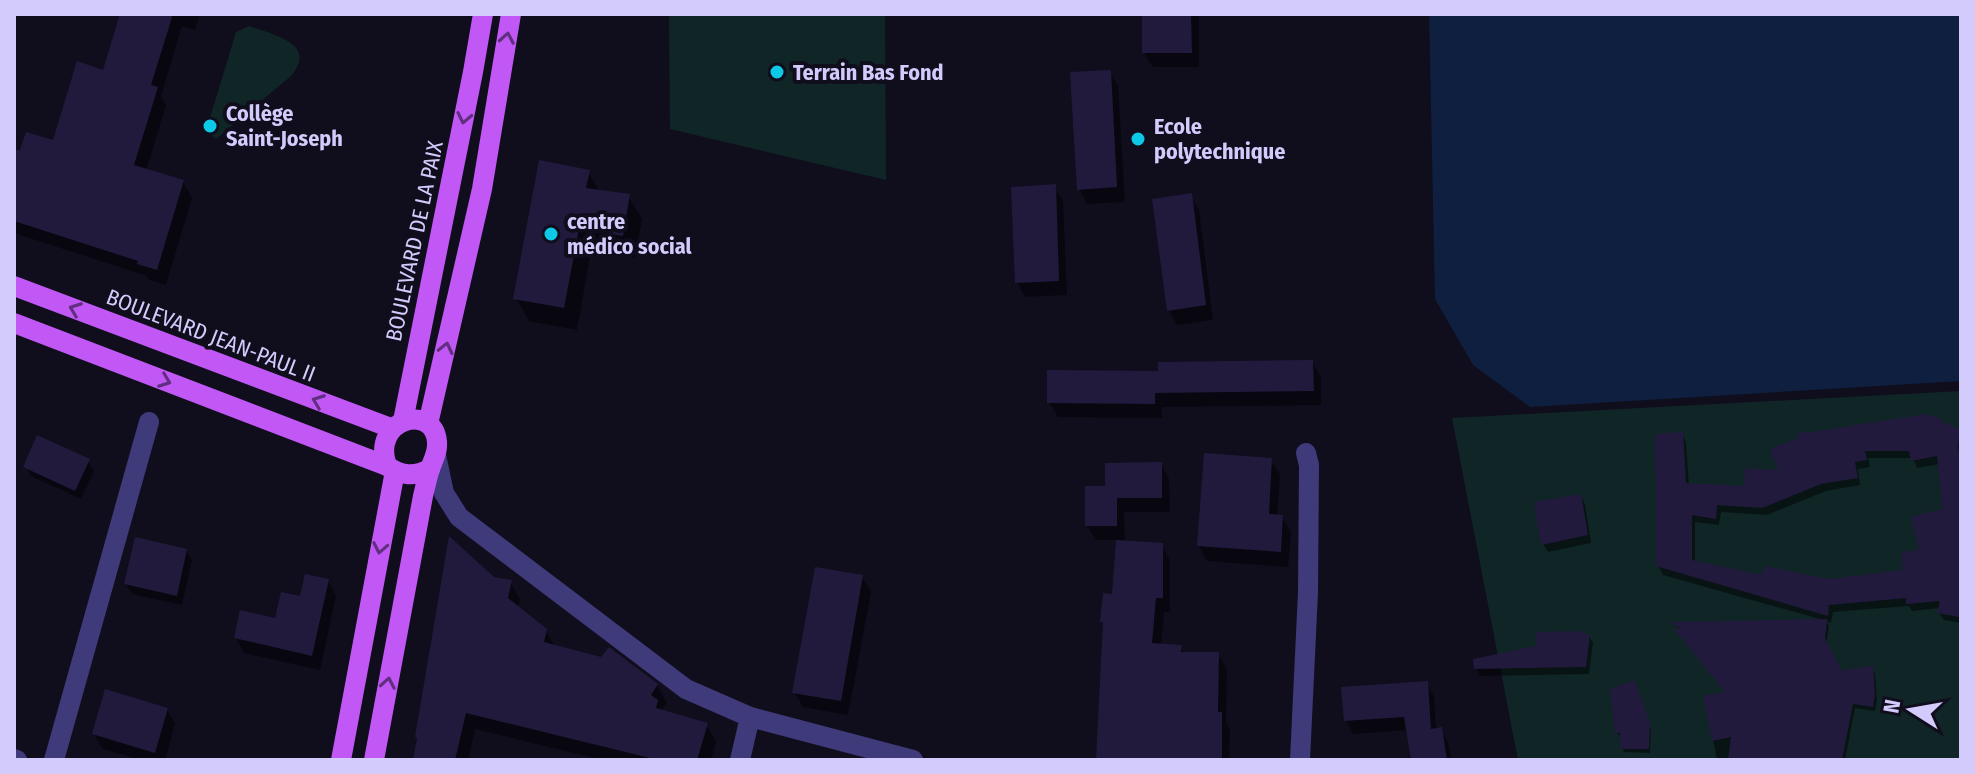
<svg xmlns="http://www.w3.org/2000/svg" width="1975" height="774" font-family="'Fira Sans Condensed',sans-serif">
	<rect width="100%" height="100%" fill="#100d1d"/>
	<g fill="#102626">
		<polygon points="669,14 885,14 886,180 670,129"/>
		<path d="M249 26C271 34 319 43 291 76L216 139 206 131 236 32Z"/>
		<polygon points="1961,391 1961,760 1518,760 1452,418"/>
	</g>
	<polygon fill="#0e1f3f" points="1429,14 1961,14 1961,381 1530,407 1473,365 1435,299"/>
	<g fill="#0007" fill-rule="evenodd">
		<polygon points="122,14 200,14 195,30 182,26 161,96 166,105 146,171 183,182 192,198 166,285 149,280 147,276 14,233 14,153 23,147 54,142 104,72"/>
		<polygon points="1144,14 1199,14 1199,67 1153,67 1144,53"/>
		<polygon points="1110,72 1118,86 1125,202 1087,204 1079,189"/>
		<polygon points="588,172 599,191 628,196 642,219 635,258 591,251 577,330 529,321 516,298"/>
		<polygon points="1054,186 1063,201 1067,295 1025,297 1017,282"/>
		<polygon points="1190,196 1199,210 1213,320 1177,325 1168,310"/>
		<polygon points="1312,362 1321,377 1321,405 1162,407 1162,418 1058,417 1049,402 1160,373"/>
		<path d="M1942 423 1961 434V623L1944 620 1939 613 1940 608 1912 611 1909 606 1833 612 1831 623 1826 621 1829 626 1826 646 1840 672 1872 668 1875 674 1877 700 1875 711 1855 708 1845 760H1717L1705 697 1728 693 1675 624 1823 620 1663 575 1659 567 1657 436 1682 434 1686 442 1689 485 1746 488 1781 473ZM1868 458H1913L1917 468 1940 464 1944 511 1921 552 1905 572 1828 581 1763 578 1695 562V522L1719 525 1721 512 1767 515 1826 491 1860 485 1858 469 1870 467Z"/>
		<polygon points="1271,460 1280,475 1277,517 1282,517 1291,532 1288,567 1207,561 1199,546"/>
		<polygon points="88,461 94,471 81,499 31,476 26,466"/>
		<polygon points="1161,464 1169,479 1170,512 1124,512 1125,543 1161,545 1170,560 1170,612 1164,612 1161,646 1180,647 1185,654 1218,654 1227,669 1226,723 1230,729 1229,760 1098,760 1105,626 1102,621 1114,596 1118,540 1096,540 1087,526 1107,488"/>
		<polygon points="1580,496 1585,504 1591,543 1548,552 1543,544"/>
		<polygon points="186,550 192,560 182,605 132,594 126,584"/>
		<polygon points="862,577 871,592 848,715 803,707 794,692"/>
		<polygon points="493,579 510,582 520,599 518,608 545,630 555,646 657,686 667,703 661,710 706,725 716,741 711,760 602,760 475,729 468,760 415,760"/>
		<polygon points="328,581 336,596 320,670 244,653 236,638 276,620 301,599"/>
		<polygon points="1583,636 1589,636 1593,643 1589,674 1480,676 1476,669"/>
		<polygon points="1426,683 1434,696 1436,730 1441,730 1448,742 1451,760 1413,760 1408,730 1353,734 1346,721"/>
		<polygon points="1637,687 1651,729 1650,753 1624,752 1622,748 1622,736 1620,737 1617,733"/>
		<polygon points="167,710 175,724 165,760 141,760 103,749 94,734"/>
	</g>
	<g fill="#221a3d" fill-rule="evenodd">
		<polygon points="120,14 173,14 151,85 158,87 134,165 184,180 157,270 137,264 138,261 14,221 14,150 20,150 26,132 53,140 77,61 103,70"/>
		<polygon points="1142,14 1191,14 1192,53 1142,53"/>
		<polygon points="1111,70 1117,187 1077,190 1070,72"/>
		<polygon points="539,160 590,170 586,188 630,194 623,236 579,229 564,308 513,299"/>
		<polygon points="1056,184 1059,281 1015,283 1011,187"/>
		<polygon points="1192,193 1206,305 1167,311 1152,199"/>
		<polygon points="1313,360 1314,391 1155,393 1155,404 1047,403 1047,370 1158,371 1158,362"/>
		<path d="M1926 414 1942 419 1941 421 1961 430 1958 445 1961 477V601L1959 617 1937 613 1940 601 1906 604V598L1829 605 1828 616 1656 566 1655 434 1683 432 1686 483 1744 486 1745 468 1778 470 1770 449 1798 438V432H1812ZM1865 451H1909L1911 461 1937 456 1942 509 1911 517 1919 550 1901 552 1903 570 1828 579 1764 566 1762 575 1692 560V515L1716 519 1717 505 1762 508 1821 484 1858 478 1855 462 1867 460Z"/>
		<polygon points="37,435 90,459 75,491 23,467"/>
		<polygon points="1204,453 1272,458 1269,514 1283,515 1281,552 1197,546"/>
		<polygon points="1162,462 1162,498 1117,498 1117,526 1085,526 1085,486 1105,486 1105,463"/>
		<polygon points="1581,494 1588,535 1541,545 1534,502"/>
		<polygon points="449,536 494,577 512,580 508,598 547,629 544,642 601,657 609,647 658,684 651,695 658,700 656,708 708,723 697,760 658,760 466,713 455,760 413,760 417,738 415,737"/>
		<polygon points="135,537 187,549 177,596 124,584"/>
		<polygon points="1116,540 1163,543 1163,598 1156,598 1152,643 1182,645 1181,652 1219,652 1218,712 1222,712 1222,760 1096,760 1103,622 1100,622 1103,593 1112,594"/>
		<polygon points="815,567 863,575 841,701 792,693"/>
		<polygon points="305,574 329,579 312,656 234,638 240,610 275,618 281,592 300,596"/>
		<polygon points="1827,619 1825,638 1841,670 1873,666 1875,694 1873,707 1853,704 1842,760 1728,760 1731,737 1712,741 1703,696 1725,692 1674,629 1680,628 1671,622"/>
		<polygon points="1582,631 1583,634 1590,634 1586,667 1474,669 1473,659 1536,646 1536,632"/>
		<polygon points="1635,680 1650,723 1649,749 1620,749 1620,733 1615,733 1610,689"/>
		<polygon points="1428,681 1431,729 1442,727 1447,760 1411,760 1404,717 1344,721 1341,687"/>
		<polygon points="105,689 168,708 155,753 92,734"/>
	</g>
	<g fill="none" stroke-linecap="round" stroke-linejoin="round">
		<g stroke="#3f3a79" stroke-width="20">
			<polyline points="436,455 444,493 459,517 686,689 750,717 913,760"/>
			<polyline points="14,759 17,760"/>
			<polyline points="54,760 149,422"/>
			<polyline points="740,760 750,717"/>
			<polyline points="1300,760 1308,592 1309,465 1306,453"/>
		</g>
		<g stroke="#c158f6" stroke-width="20">
			<polyline points="14,286 391,428"/>
			<path d="M14 323 387 466C402 476 414 477 430 469"/>
			<polyline points="403,421 473,72 483,14"/>
			<polyline points="428,424 482,189 511,14"/>
			<polyline points="341,760 395,471"/>
			<path d="M374 760 423 496C425 488 427 479 429 472 432 461 438 454 437 442 434 402 370 419 387 466"/>
		</g>
	</g>
	<defs><path id="oneway-chevron" d="M-2-3.5L2.5 0L-2 3.5" fill="none" stroke-width="1.6" stroke-linecap="round" stroke-linejoin="round" transform="scale(2)"/></defs>
	<g stroke="#602f7f">
		<use href="#oneway-chevron" transform="translate(507 38) rotate(-80)"/>
		<use href="#oneway-chevron" transform="translate(464 118) rotate(102)"/>
		<use href="#oneway-chevron" transform="translate(75 309) rotate(-159)"/>
		<use href="#oneway-chevron" transform="translate(446 348) rotate(-77)"/>
		<use href="#oneway-chevron" transform="translate(165 381) rotate(21)"/>
		<use href="#oneway-chevron" transform="translate(318 401) rotate(-159)"/>
		<use href="#oneway-chevron" transform="translate(380 548) rotate(101)"/>
		<use href="#oneway-chevron" transform="translate(388 683) rotate(-80)"/>
	</g>
	<g fill="#0cc9e7" stroke="#100d1d" stroke-width="3">
		<circle cx="777" cy="72" r="8"/>
		<circle cx="210" cy="126" r="8"/>
		<circle cx="1138" cy="139" r="8"/>
		<circle cx="551" cy="234" r="8"/>
	</g>
	<g text-anchor="middle" stroke-width="8" stroke-linejoin="round" paint-order="stroke">
		<g font-size="22" font-weight="bold" fill="#d2cbfc" stroke="#100d1d" text-anchor="start">
			<text x="793" y="80">Terrain Bas Fond</text>
			<text x="226" y="121">Collège<tspan x="226" dy="25">Saint-Joseph</tspan></text>
			<text x="1154" y="134">Ecole<tspan x="1154" dy="25">polytechnique</tspan></text>
			<text x="567" y="229">centre<tspan x="567" dy="25">médico social</tspan></text>
		</g>
		<g font-size="22" fill="#d2cbfc" stroke="#100d1d">
			<text transform="translate(414 241) rotate(-78)" y="8">BOULEVARD DE LA PAIX</text>
			<text transform="translate(211 335) rotate(21)" y="8">BOULEVARD JEAN-PAUL II</text>
		</g>
	</g>
	<rect width="1975" height="774" fill="none" stroke="#d2cbfc" stroke-width="32"/>
	<g transform="translate(1911 710) rotate(281)" stroke="#100d1d" stroke-width="6" paint-order="stroke">
	<path d="M0-6L14 30L0 20L-14 30Z" fill="#d2cbfc"/>
	<text y="-12" font-size="22" font-weight="bold" text-anchor="middle" fill="#d2cbfc">N</text>
	</g>
</svg>
